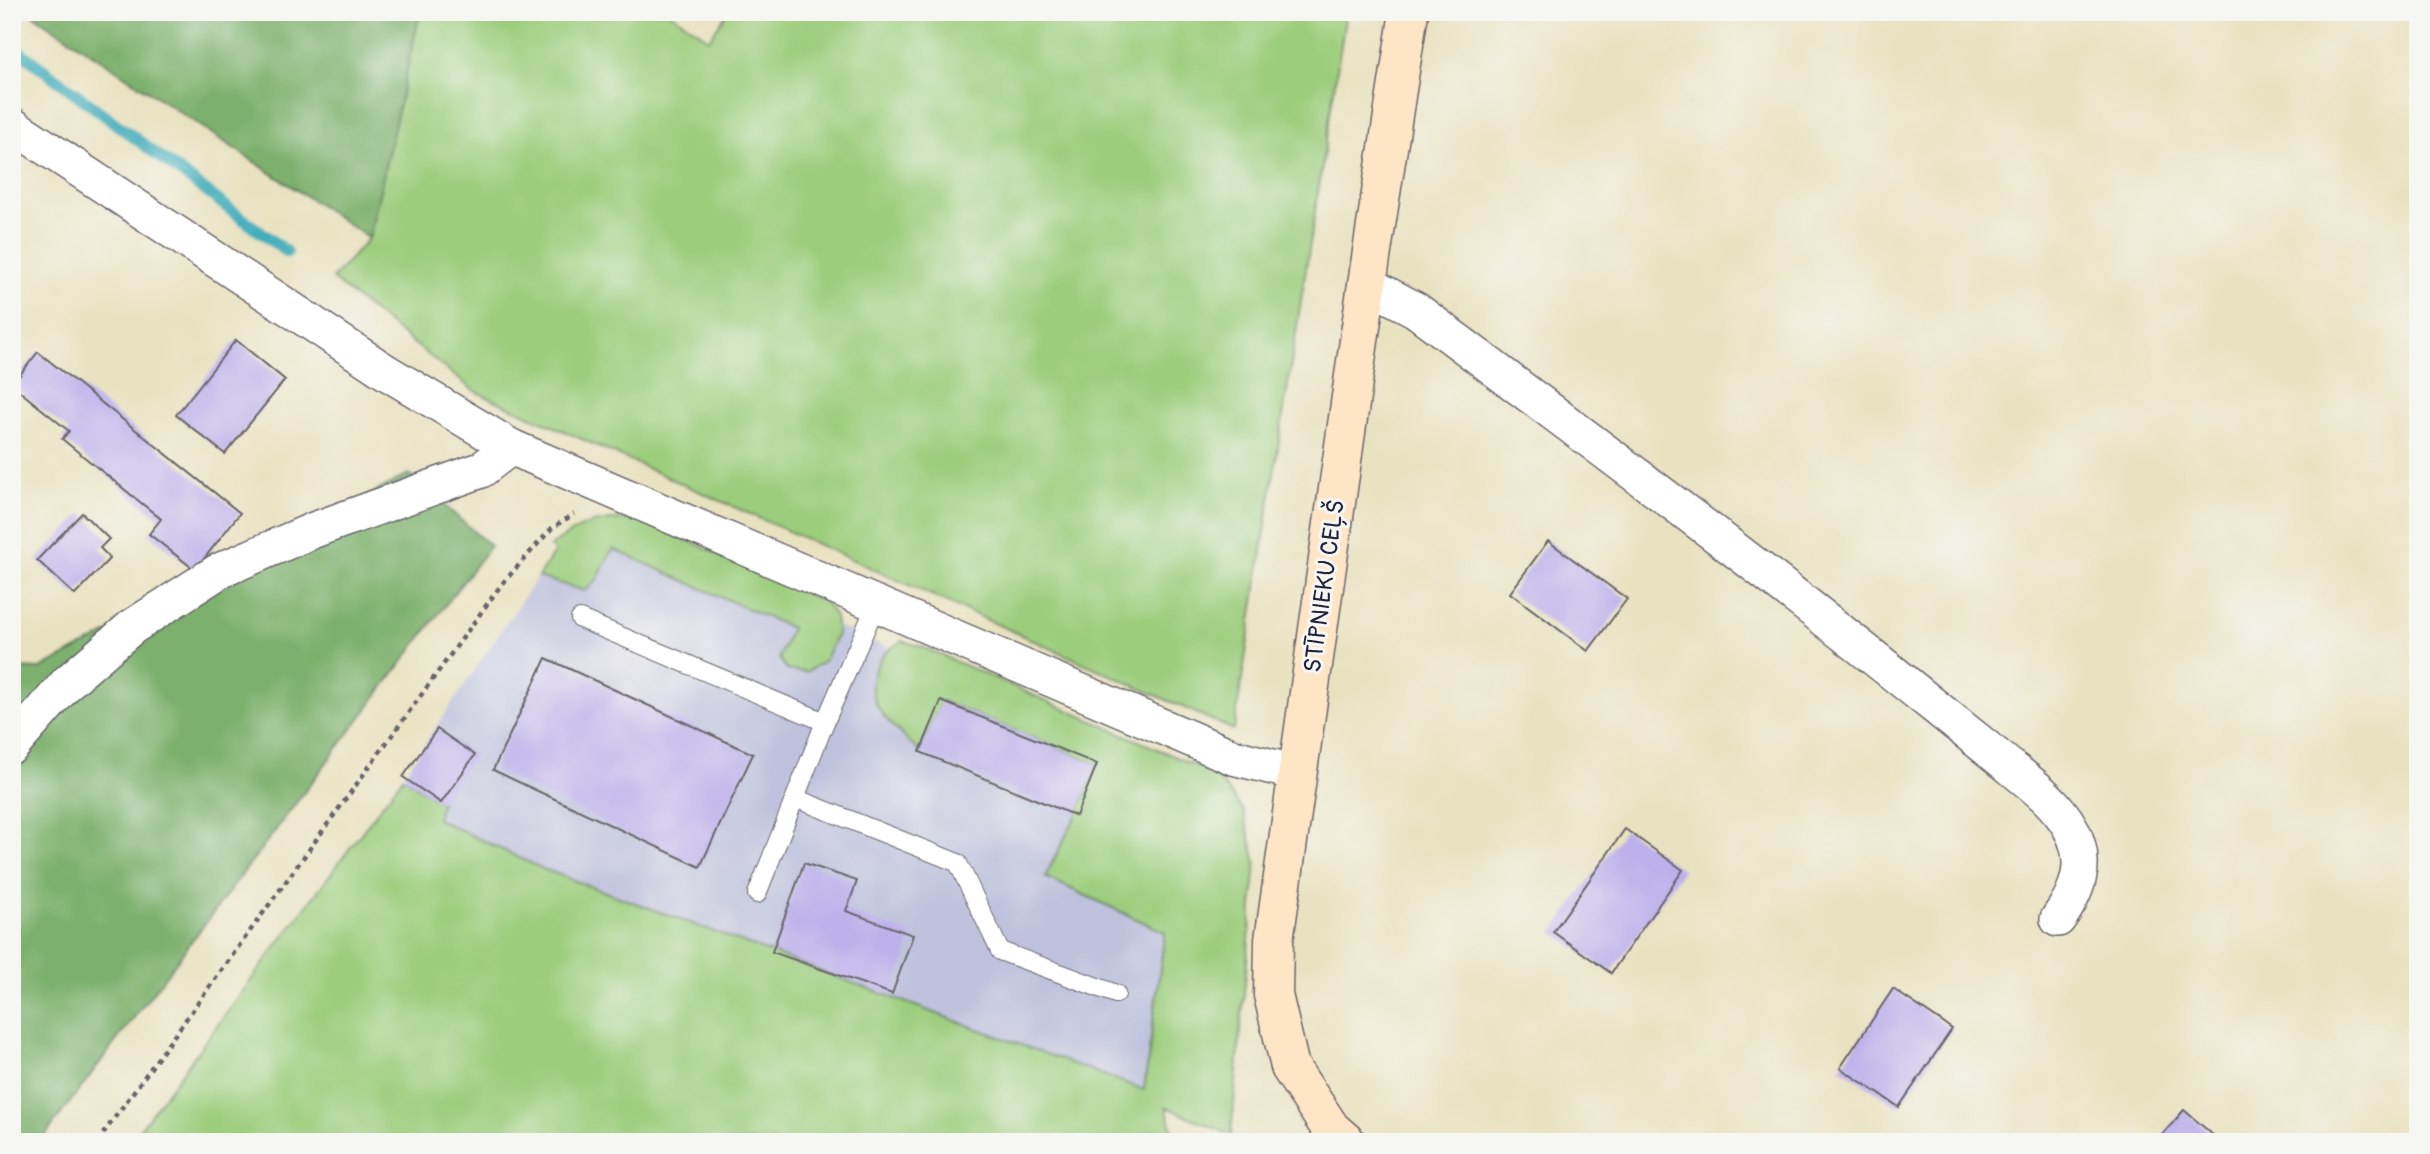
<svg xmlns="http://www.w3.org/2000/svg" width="2430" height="1154" font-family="Pangolin,sans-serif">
	<rect width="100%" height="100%" fill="#f6f6f2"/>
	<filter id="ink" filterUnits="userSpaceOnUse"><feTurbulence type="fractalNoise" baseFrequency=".0143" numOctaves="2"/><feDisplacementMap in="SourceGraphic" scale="14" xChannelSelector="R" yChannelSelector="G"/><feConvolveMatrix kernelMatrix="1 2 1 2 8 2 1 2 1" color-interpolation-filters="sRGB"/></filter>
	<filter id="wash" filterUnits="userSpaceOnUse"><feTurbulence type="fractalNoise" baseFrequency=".00686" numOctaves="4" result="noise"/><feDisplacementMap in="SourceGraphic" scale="28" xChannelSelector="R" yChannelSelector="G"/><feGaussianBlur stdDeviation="1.57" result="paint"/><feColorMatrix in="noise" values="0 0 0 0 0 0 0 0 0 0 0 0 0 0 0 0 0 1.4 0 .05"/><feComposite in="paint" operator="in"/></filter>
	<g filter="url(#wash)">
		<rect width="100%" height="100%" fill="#e9e2c0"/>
		<polygon fill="#c0c2dd" points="618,533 901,653 1182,784 1165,1107 373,820 555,551"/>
		<g fill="#9bcd7c" stroke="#5e785c" stroke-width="2">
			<polygon points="420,12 669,12 709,39 728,12 1346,12 1234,730 474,391 332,279 369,238"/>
			<path d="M640 519 825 602 835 617 837 635 824 661 806 672 787 670 779 658 791 628 613 549 596 581 585 591 538 577 555 551 550 547C585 520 598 520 640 519Z"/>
			<path d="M902 641 920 646 1215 774 1243 810 1256 863 1231 1135 1166 1107 1176 1142H130L403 777 441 803 437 819 543 869 1144 1090 1165 932 1045 877 1076 816 1097 764 942 701 920 752C899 731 862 706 874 673 881 654 886 651 902 641Z"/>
		</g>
		<g fill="#7cb06c" stroke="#4f6954" stroke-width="2">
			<polygon points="29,12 420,12 369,238"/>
			<polygon points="409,474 490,546 40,1142 12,1142 12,668 40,669"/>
		</g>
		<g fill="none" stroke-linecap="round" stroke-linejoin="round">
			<polyline stroke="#3dacba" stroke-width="12" points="12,46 287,252"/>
		</g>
		<g id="blocks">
			<g fill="#bdb1eb">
				<polygon points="236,340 285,380 225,454 176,415"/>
				<polygon points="38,352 240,513 195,570 149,534 161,519 62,439 69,431 12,385"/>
				<polygon points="82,513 109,539 100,548 110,558 75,595 37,560"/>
				<polygon points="1548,541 1627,599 1588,651 1510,593"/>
				<polygon points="546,658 753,754 700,867 493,770"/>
				<polygon points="941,701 1097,764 1076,816 920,752"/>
				<polygon points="437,729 475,755 441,803 403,777"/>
				<polygon points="1625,829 1683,870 1611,973 1553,932"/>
				<polygon points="804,863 857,881 846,911 913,935 892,994 772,952"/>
				<polygon points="1893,989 1952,1029 1899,1107 1840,1068"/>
				<polygon points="2184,1110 2221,1142 2156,1142"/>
			</g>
		</g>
	</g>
	<g filter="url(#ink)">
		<use href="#blocks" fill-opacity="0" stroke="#68656a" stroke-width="2"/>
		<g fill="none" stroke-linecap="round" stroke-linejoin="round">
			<defs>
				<g id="lane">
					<polyline points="580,619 825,722"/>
					<polyline points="795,798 958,863 1000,951 1116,994"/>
					<polyline points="757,894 825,722 876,605"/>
				</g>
				<g id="street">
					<polyline points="12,125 386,372 511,447 1233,757 1297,773"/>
					<path d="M1367 284 1416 310C1588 439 1761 566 1928 701 1953 721 1978 741 2003 761 2026 780 2055 800 2070 827 2089 861 2079 890 2058 919"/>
					<polyline points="12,746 68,682 132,627 219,571 314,530 481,470 511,447"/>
				</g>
				<polyline id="secondary" points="1346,1142 1331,1129 1290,1067 1273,995 1274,940 1367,284 1409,12"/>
			</defs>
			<use href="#lane" stroke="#68656a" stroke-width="20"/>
			<use href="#street" stroke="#68656a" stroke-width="38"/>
			<use href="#secondary" stroke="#68656a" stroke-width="41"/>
			<polyline stroke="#68656a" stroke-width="4.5" stroke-dasharray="5 5" stroke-linecap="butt" points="97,1142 501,585 552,528 574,514"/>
			<use href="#lane" stroke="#fff" stroke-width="18"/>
			<use href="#street" stroke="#fff" stroke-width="35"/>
			<use href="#secondary" stroke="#fde5c5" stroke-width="38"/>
		</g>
	</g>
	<g text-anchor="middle" stroke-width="6" stroke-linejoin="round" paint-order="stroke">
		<g font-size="24" fill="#22223b" stroke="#f6f6f2">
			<text transform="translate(1324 586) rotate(-82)" y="8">STĪPNIEKU CEĻŠ</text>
		</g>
	</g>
	<rect width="2430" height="1154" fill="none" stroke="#f6f6f2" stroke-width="42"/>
</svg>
